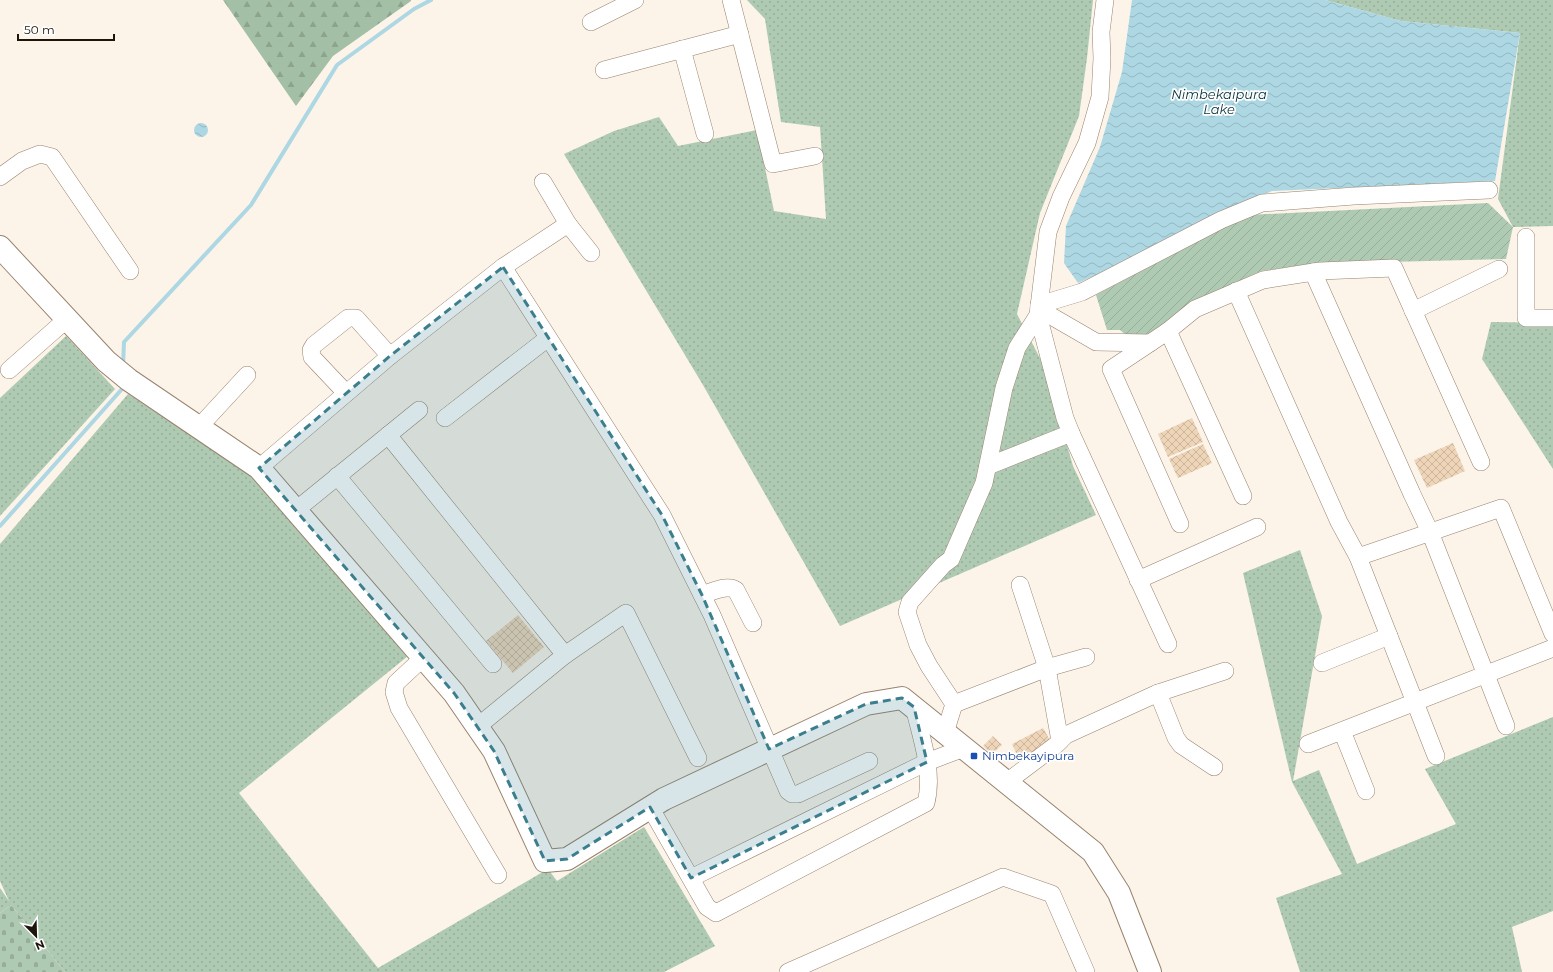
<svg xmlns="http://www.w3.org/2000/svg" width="1553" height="972" font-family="Montserrat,sans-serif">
	<defs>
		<pattern id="grass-dots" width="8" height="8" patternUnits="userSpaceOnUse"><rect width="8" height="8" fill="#afcab3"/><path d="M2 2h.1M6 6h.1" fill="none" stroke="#96ad99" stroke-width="1.8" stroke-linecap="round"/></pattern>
		<pattern id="forest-firs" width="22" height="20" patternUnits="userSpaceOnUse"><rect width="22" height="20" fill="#a3bfa6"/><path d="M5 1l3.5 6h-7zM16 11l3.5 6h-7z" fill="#8ca38e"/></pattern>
		<pattern id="cemetery-stones" width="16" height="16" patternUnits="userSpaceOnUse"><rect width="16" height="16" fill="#afcab3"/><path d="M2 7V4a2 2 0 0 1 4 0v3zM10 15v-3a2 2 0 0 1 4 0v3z" fill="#96ad99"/></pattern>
		<pattern id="garden-furrows" width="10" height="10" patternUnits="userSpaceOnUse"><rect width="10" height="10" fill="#afcab3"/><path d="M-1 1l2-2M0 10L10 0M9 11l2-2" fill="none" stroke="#96ad99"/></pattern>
		<pattern id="water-waves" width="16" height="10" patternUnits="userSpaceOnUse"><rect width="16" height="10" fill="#add7e3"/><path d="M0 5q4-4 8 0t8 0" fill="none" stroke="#94b8c2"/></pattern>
		<pattern id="building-cross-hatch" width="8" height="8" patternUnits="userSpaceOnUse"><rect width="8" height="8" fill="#eed5b8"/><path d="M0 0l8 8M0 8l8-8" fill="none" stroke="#ccb69d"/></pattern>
	</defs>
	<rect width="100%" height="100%" fill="#fcf3e9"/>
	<g fill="url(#grass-dots)">
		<polygon points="747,0 1093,0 1087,58 1079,116 1040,213 1017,314 1044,366 1073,466 1096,515 840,626 703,385 564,154 614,131 659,117 678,146 757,130 774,211 826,219 820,127 781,122 765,19"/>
		<polygon points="1325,0 1553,0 1553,226 1513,227 1498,199 1520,33 1401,21"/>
		<polygon points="1491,322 1553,323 1553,469 1482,359"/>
		<polygon points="66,336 115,389 0,516 0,398"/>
		<polygon points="128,394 252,476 408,656 239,793 378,968 548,869 557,881 644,827 715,946 664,972 65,972 11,905 0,913 0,888 9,901 0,881 0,544"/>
		<polygon points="1300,550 1322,616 1293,781 1319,770 1357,864 1456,824 1425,769 1553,717 1553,911 1512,927 1522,972 1300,972 1276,898 1342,874 1292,782 1243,573"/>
	</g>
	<polygon fill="url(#forest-firs)" points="223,0 411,0 411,1 333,56 296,106"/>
	<polygon fill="url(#cemetery-stones)" points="11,905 65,972 0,972 0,913"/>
	<polygon fill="url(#garden-furrows)" points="1488,203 1513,227 1506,259 1311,264 1261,271 1199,299 1148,336 1127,336 1120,330 1107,330 1096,295 1248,215"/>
	<g fill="url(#water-waves)">
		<polygon points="1132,0 1325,0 1401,21 1520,33 1495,181 1272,191 1214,214 1102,272 1078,283 1064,263 1066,226 1100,147 1122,72"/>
		<circle cx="201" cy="130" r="7"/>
	</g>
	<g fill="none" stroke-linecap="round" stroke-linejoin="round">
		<g stroke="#add7e3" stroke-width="4">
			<polyline points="123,366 124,342 251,205 337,65 414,9 431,0"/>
			<polyline points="0,526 122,389 122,383"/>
		</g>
	</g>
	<g fill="url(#building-cross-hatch)">
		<polygon points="1192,418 1203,442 1168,457 1158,434"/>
		<polygon points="1453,443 1465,471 1427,488 1414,460"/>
		<polygon points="1203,444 1212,463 1178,478 1169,459"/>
		<polygon points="518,615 544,647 513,673 486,641"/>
		<polygon points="1043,728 1051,742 1019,759 1012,744"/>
		<polygon points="993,736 1002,745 992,754 983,746"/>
	</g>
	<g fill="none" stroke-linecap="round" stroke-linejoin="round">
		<defs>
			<g id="minor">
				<polyline points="731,0 773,164 815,156"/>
				<polyline points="591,22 635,0"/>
				<polyline points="682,49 705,134"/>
				<polyline points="604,70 740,34"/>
				<polyline points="0,177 22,161 40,154 52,157 130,271"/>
				<polyline points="543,182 568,224 591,253"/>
				<polyline points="1526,237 1526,318 1553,318"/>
				<polyline points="503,267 662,515 712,615 788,791 792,794 798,794 869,761"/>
				<polyline points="1313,272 1412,494 1430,532 1506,726"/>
				<polyline points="1236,291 1339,522 1358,557 1436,756"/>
				<polyline points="1039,305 1082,292 1221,220 1262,203 1354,196 1489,190"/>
				<polyline points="1039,309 1096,342 1150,343"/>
				<polyline points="1413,311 1499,269"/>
				<polyline points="1038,315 1065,418 1071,433 1168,644"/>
				<polyline points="1168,331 1243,496"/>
				<polyline points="9,370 67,319"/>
				<polyline points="346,393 312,357 311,350 314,345 348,318 356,318 390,356"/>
				<polyline points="445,418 548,338"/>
				<polyline points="199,427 247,375"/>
				<polyline points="388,435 565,655 626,613 698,758"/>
				<polyline points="988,466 1071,433"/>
				<polyline points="259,468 390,356 503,267 568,224"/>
				<polyline points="337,476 493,664"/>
				<polyline points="296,510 419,410"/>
				<polyline points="1180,524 1111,369 1168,331 1195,309 1263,280 1320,271 1394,268 1481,462"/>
				<polyline points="1358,557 1501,508 1553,634"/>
				<polyline points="1138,580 1257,527"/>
				<polyline points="1020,585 1047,668 1060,741"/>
				<path d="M702 595C712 592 726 584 736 590L753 623"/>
				<polyline points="424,657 396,683 394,692 399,708 498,875"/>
				<polyline points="1322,663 1389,636"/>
				<polyline points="1158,693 1176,738 1181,745 1214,767"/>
				<polyline points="954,704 1047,668 1086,657"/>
				<polyline points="477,727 565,655"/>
				<polyline points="1342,731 1366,791"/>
				<polyline points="945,733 954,704 929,666 918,645 907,612 910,602 943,565 951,559 984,483 1004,388 1017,348 1038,315 1048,232 1061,197 1087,143 1100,97 1102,58 1101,32 1105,0"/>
				<polyline points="1308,744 1553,648"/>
				<polyline points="1007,782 1056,745 1066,735 1158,693 1225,671"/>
				<path d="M650 807 707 907 716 913 926 803C934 772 921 737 914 707"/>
				<polyline points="691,878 927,762 964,748"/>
				<polyline points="788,972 1003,877 1052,894 1086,972"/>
			</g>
			<polyline id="major" points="0,247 106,361 129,380 259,468 454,693 494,751 545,861 567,859 664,799 866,704 902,698 1093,852 1119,893 1150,972"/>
		</defs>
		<use href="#minor" stroke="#98836d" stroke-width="18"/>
		<use href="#major" stroke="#98836d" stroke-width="24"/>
		<use href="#minor" stroke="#fff" stroke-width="17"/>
		<use href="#major" stroke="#fff" stroke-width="22"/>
	</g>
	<path fill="#3b7f8e" fill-opacity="0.2" stroke="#3b7f8e" stroke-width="3" stroke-dasharray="8 5" stroke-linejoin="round" d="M503 267 662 515 702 595 769 749 866 704 902 698 914 707 927 762 691 878 650 807 567 859 545 861 494 751 454 693 259 468 390 356Z"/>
	<rect fill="#1a4fb4" stroke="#fff" stroke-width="1.5" x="970" y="752" width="8" height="8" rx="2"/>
	<g text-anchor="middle" stroke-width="3.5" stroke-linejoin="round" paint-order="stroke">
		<g font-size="12" fill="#164399" stroke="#fff" text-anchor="start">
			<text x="982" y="760">Nimbekayipura</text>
		</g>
		<g font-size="13" font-style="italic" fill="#062f39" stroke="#fff">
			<text x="1219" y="99">Nimbekaipura<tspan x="1219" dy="15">Lake</tspan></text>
		</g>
	</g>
	<g transform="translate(36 936) rotate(157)" stroke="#ffffff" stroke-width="3" paint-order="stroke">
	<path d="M0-3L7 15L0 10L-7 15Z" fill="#1d150c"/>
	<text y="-6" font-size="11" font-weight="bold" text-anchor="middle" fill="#1d150c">N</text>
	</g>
	<path d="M18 34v6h96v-6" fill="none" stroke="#1d150c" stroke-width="2"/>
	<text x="24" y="34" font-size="12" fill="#1d150c" stroke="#ffffff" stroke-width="3" paint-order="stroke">50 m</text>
</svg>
